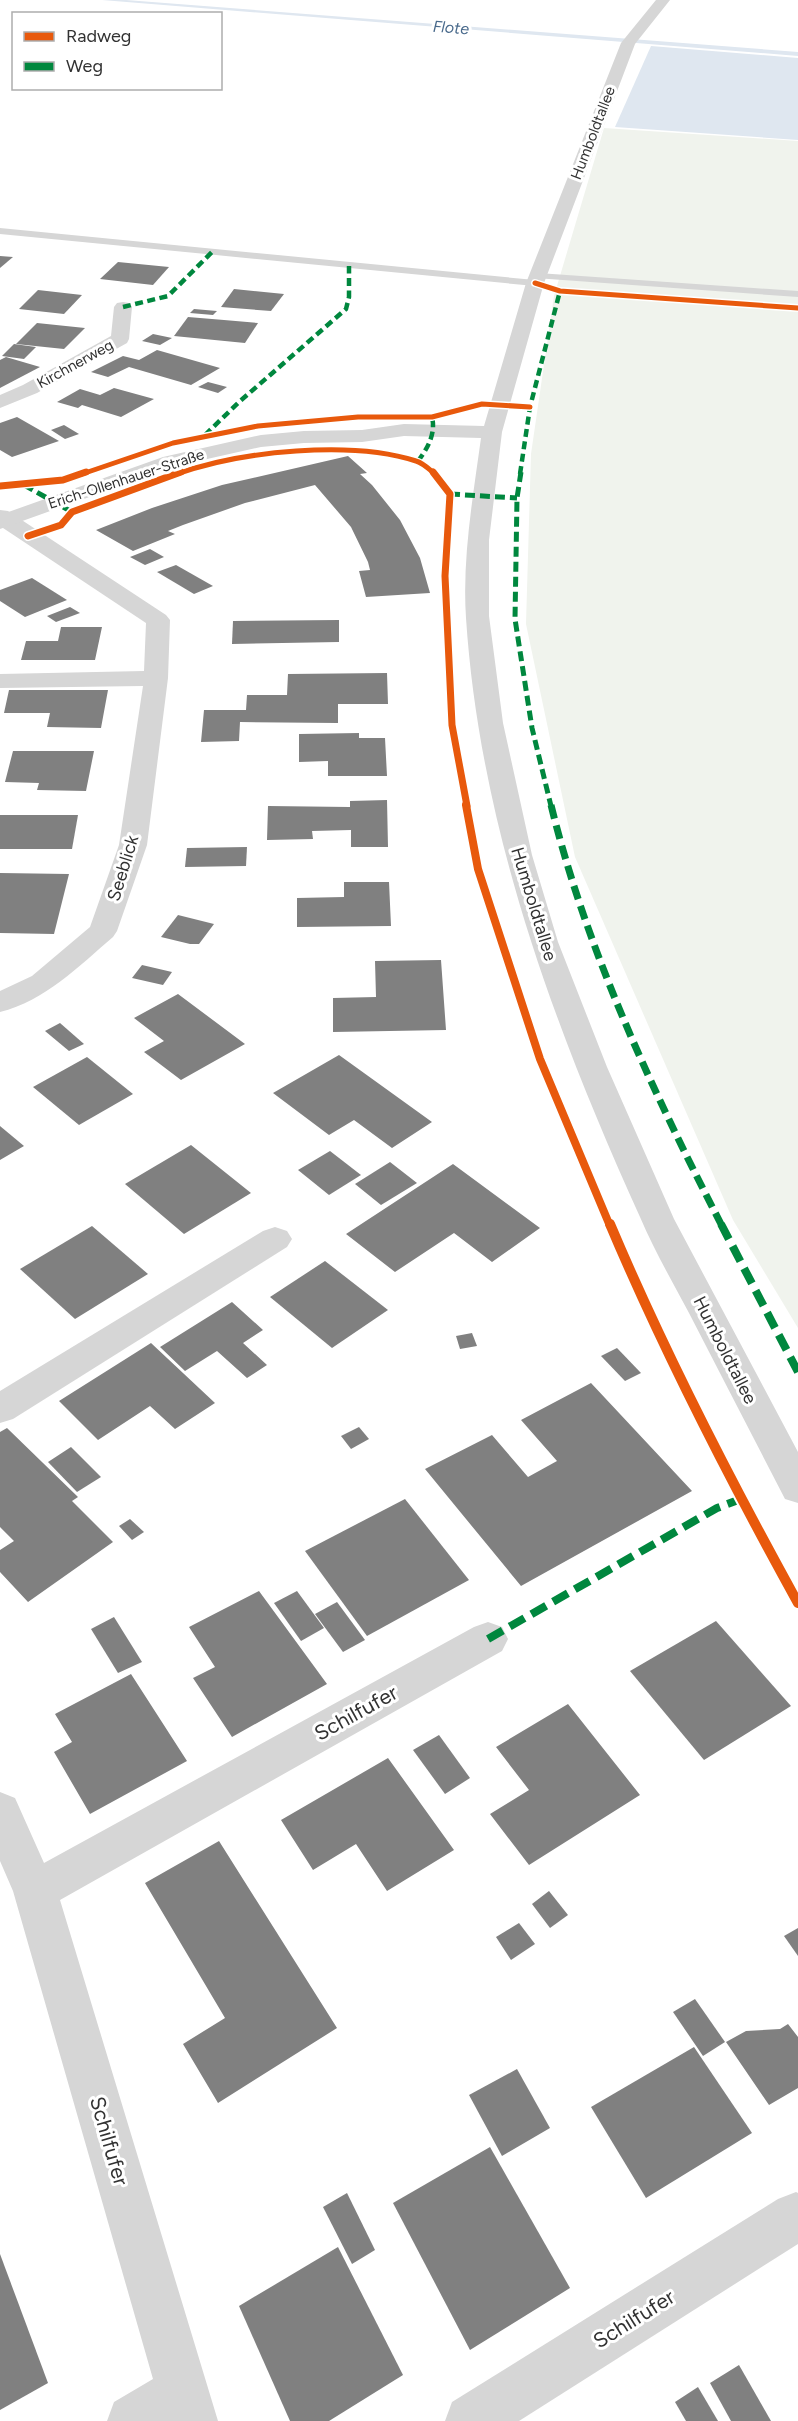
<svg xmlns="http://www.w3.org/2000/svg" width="798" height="2421" font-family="Figtree,sans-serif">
	<rect width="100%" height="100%" fill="#fff"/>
	<polygon fill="#f0f3ed" points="604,128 798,141 798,1328 733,1220 575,857 526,624 531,454 554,296"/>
	<polygon fill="#dfe7f0" points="651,46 798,58 798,140 615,127"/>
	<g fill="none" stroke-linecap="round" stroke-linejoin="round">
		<polygon fill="#dfe7f0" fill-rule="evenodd" points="102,0 126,0 798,52 798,56"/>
	</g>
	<g fill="#808080">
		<polygon points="0,256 13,257 0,268"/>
		<polygon points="118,262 169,267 153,285 100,279"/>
		<polygon points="234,289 284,294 271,311 221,307"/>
		<polygon points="38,290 82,295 64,314 19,309"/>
		<polygon points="194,309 217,311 213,315 190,313"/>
		<polygon points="188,317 224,320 258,323 245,343 174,336"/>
		<polygon points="37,323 85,328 64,349 16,344"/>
		<polygon points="153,334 172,338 160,345 142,341"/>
		<polygon points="14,344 36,347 24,359 2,356"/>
		<polygon points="157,350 220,368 191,385 129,367 108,377 91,372 123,356 139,360"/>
		<polygon points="6,357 40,367 0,388 0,360"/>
		<polygon points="208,382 227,387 218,393 198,387"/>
		<polygon points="114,388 154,399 121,417 82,405 78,408 57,402 80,389 100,395"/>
		<polygon points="17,417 59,441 12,457 0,450 0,423"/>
		<polygon points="64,425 79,434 65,439 51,430"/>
		<polygon points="348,456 367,473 360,474 372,485 400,520 420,558 430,593 366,597 359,571 370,570 368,562 351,527 315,485 245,503 183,525 168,531 175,534 133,551 96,530 152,508 222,485"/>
		<polygon points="150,549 164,557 145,565 130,557"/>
		<polygon points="176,565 213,586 194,594 157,572"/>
		<polygon points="32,578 67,600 25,617 0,601 0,590"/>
		<polygon points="70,607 80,613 56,622 47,616"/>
		<polygon points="339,620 339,642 232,644 233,621"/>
		<polygon points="61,627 102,627 95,660 21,660 26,641 58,641"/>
		<polygon points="387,673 388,704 338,704 338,723 240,722 239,741 201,742 204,710 246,710 247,695 287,695 288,674"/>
		<polygon points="9,690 108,690 101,728 47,727 50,713 4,713"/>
		<polygon points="359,733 359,738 385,738 387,776 328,776 328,761 299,762 299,734"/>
		<polygon points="13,751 94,751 86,791 37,790 39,783 5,782"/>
		<polygon points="387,800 388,847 351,847 351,830 312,831 313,839 267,840 268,806 350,807 350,801"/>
		<polygon points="0,815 78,815 72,849 0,849"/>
		<polygon points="247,847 246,866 185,867 187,848"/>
		<polygon points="0,873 69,874 54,934 0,933"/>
		<polygon points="344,882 389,882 391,926 297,927 297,898 344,897"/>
		<polygon points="178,915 214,924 199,944 190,944 161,937"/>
		<polygon points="441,960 446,1030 333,1032 333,998 376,997 375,961"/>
		<polygon points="142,965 172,972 163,985 132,978"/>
		<polygon points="178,994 245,1044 181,1080 144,1052 164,1041 134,1018"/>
		<polygon points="60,1023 84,1044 69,1051 45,1031"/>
		<polygon points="339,1055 432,1122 392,1148 354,1120 329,1135 273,1093"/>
		<polygon points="87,1057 133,1094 79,1125 33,1087"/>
		<polygon points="0,1126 24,1146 0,1160"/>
		<polygon points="191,1145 251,1193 184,1234 125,1184"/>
		<polygon points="330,1151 361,1175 329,1195 298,1170"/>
		<polygon points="390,1162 417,1183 381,1205 355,1184"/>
		<polygon points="453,1164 540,1228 492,1262 454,1233 395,1272 346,1234"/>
		<polygon points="92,1226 148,1274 75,1319 20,1269"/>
		<polygon points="325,1261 388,1310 332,1348 270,1297"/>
		<polygon points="232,1302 263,1330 243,1343 267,1365 247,1378 217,1351 185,1371 160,1347"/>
		<polygon points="472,1333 477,1346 460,1349 456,1336"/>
		<polygon points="151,1343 215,1403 175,1429 150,1406 98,1440 59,1401"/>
		<polygon points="617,1348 641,1373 625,1381 601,1356"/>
		<polygon points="591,1383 692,1491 521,1586 425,1469 492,1435 528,1477 557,1461 521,1420"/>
		<polygon points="359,1427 369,1439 351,1449 341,1436"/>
		<polygon points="7,1428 78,1497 72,1501 113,1542 28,1602 0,1572 0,1550 14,1541 0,1527 0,1432"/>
		<polygon points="71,1447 101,1477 77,1492 48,1462"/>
		<polygon points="405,1499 469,1580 367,1636 305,1551"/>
		<polygon points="130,1519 144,1532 132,1540 119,1526"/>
		<polygon points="259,1591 327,1684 232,1737 193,1678 215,1667 189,1627"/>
		<polygon points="297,1591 324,1628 301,1641 274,1603"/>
		<polygon points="337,1602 365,1640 343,1652 315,1614"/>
		<polygon points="114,1617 142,1662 118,1673 91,1629"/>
		<polygon points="716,1621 791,1706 704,1760 630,1671"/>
		<polygon points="131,1674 187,1761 90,1814 54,1752 72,1742 55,1714"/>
		<polygon points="568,1704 640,1795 529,1865 490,1814 529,1790 496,1747"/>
		<polygon points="439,1735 470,1778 445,1794 413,1750"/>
		<polygon points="388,1758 454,1850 387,1891 356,1844 313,1870 281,1820"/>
		<polygon points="219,1841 337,2028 218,2103 183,2044 225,2018 145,1883"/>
		<polygon points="549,1891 568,1915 550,1928 532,1904"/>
		<polygon points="519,1923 535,1944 511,1960 496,1937"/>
		<polygon points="798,1928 798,1956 784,1936"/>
		<polygon points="695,1999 725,2042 703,2056 673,2012"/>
		<polygon points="788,2024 798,2037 798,2088 769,2105 726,2042 746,2031 780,2029"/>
		<polygon points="694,2047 752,2133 646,2198 591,2107"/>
		<polygon points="517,2069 550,2128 502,2156 469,2095"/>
		<polygon points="490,2147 570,2288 470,2350 393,2203"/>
		<polygon points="347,2193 375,2250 352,2264 323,2207"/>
		<polygon points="338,2247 403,2375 329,2421 290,2421 239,2306"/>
		<polygon points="0,2254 48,2383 0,2410"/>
		<polygon points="739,2365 771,2421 731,2421 710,2383"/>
		<polygon points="698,2387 718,2421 686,2421 675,2402"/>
	</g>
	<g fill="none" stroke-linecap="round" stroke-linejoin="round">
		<g fill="#d6d6d6" fill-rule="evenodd">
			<polygon points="0,228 535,280 539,283 535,286 0,234"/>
			<polygon points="538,273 798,291 798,297 535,278 535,274"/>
		</g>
		<g fill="#d6d6d6" fill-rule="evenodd">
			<polygon points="123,302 129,303 132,307 129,339 127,343 37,393 0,408 0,395 23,385 111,336 114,307 117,303"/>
			<path d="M0 510 8 511 166 615 170 620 168 678 147 845 117 931 113 937C79 966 45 1001 0 1012V991L32 976 90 927 119 845 143 686 0 688V674L144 671 146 623 0 526Z"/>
			<polygon points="275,1227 287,1231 292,1239 287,1247 13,1419 0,1423 0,1391 263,1231"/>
			<polygon points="488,1622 502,1627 508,1639 502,1651 60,1900 218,2421 107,2421 114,2402 153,2379 13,1891 0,1861 0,1792 15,1798 44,1863 474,1627"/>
			<polygon points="796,2192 798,2193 798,2244 519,2421 445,2421 452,2402 778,2199"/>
		</g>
		<path fill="#d6d6d6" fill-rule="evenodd" d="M656 0H670L635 44 544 283 502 432 489 540V616L503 723 532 855 558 942 607 1067 674 1219 798 1452V1503L785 1499C753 1437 721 1375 689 1313 672 1281 654 1250 640 1217 554 1027 480 828 466 618 462 558 473 497 481 438L404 436 362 442 304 443 261 447 176 466 0 529V515L163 457 261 435 304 431 362 430 404 424 484 426 526 283 621 43Z"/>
		<g stroke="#00873e" stroke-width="4.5" stroke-dasharray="8 4.5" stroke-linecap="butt">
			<polyline points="123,307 168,296 212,252"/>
			<polyline points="205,435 239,402 346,309 349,297 349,266"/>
			<path d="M418 461C428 448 436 433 432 417"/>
			<polyline points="520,474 530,407 560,291"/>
		</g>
		<g stroke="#00873e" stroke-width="5" stroke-dasharray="10 5" stroke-linecap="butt">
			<polyline points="521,472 517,498 515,619 532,728 551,806"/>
			<polyline points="24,485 72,512"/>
			<polyline points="450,494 517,498"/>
		</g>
		<path stroke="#00873e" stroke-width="7" stroke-dasharray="14 7" stroke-linecap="butt" d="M551 805C587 952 653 1092 722 1226"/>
		<g stroke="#00873e" stroke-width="8" stroke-dasharray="17 8" stroke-linecap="butt">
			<polyline points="721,1224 798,1372"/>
			<polyline points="488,1639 717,1508 741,1499"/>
		</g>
		<defs>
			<g id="cycleway-far3">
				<polyline points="535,283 560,291 798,308"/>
				<polyline points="82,474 173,443 258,426 358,417 432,417 482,404 530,407"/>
				<path d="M177 474C241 451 351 440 416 461 423 463 429 469 435 474"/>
			</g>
			<g id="cycleway-far2">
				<polyline points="433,472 450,494 445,576 452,725 467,806"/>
				<polyline points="0,486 63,480 86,472"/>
				<polyline points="28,536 61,525 72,512 181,472"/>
			</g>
			<polyline id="cycleway-far1" points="466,805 478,869 540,1059 610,1226"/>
			<path id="cycleway" d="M610 1224C665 1354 730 1480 798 1603"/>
		</defs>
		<use href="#cycleway-far3" stroke="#fff" stroke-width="8"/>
		<use href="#cycleway-far2" stroke="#fff" stroke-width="10"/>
		<use href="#cycleway-far1" stroke="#fff" stroke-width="11"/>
		<use href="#cycleway" stroke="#fff" stroke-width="14"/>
		<use href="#cycleway-far3" stroke="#e8590c" stroke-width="5"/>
		<use href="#cycleway-far2" stroke="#e8590c" stroke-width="7"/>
		<use href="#cycleway-far1" stroke="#e8590c" stroke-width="8"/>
		<use href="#cycleway" stroke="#e8590c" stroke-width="10"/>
	</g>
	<g text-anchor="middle" stroke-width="6" stroke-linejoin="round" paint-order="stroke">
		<g font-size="15" fill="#323232" stroke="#fff">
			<text transform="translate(593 133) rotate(-69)" y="5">Humboldtallee</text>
			<text transform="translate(75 364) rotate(-29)" y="5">Kirchnerweg</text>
			<text transform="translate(126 479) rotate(-18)" y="5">Erich-Ollenhauer-Straße</text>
		</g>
		<g font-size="16" font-style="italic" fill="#48698b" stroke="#fff">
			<text transform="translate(451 27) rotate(4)" y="6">Flote</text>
		</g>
		<g font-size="18" fill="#323232" stroke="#fff">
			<text transform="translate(123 868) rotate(-73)" y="6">Seeblick</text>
			<text transform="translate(534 904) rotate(73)" y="6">Humboldtallee</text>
			<text transform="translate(725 1350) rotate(63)" y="6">Humboldtallee</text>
		</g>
		<g font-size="21" fill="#323232" stroke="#fff">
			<text transform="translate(356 1713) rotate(-29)" y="7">Schilfufer</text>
			<text transform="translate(109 2141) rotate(74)" y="7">Schilfufer</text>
			<text transform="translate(634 2319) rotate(-32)" y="7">Schilfufer</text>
		</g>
	</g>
	<rect x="12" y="12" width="210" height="78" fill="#ffffff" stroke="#adadad" stroke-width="1.5"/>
	<rect x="24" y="32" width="30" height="9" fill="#e8590c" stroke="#adadad" stroke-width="1.5"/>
	<text x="66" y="42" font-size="18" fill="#323232">Radweg</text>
	<rect x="24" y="62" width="30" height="9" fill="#00873e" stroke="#adadad" stroke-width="1.5"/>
	<text x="66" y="72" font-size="18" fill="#323232">Weg</text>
</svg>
